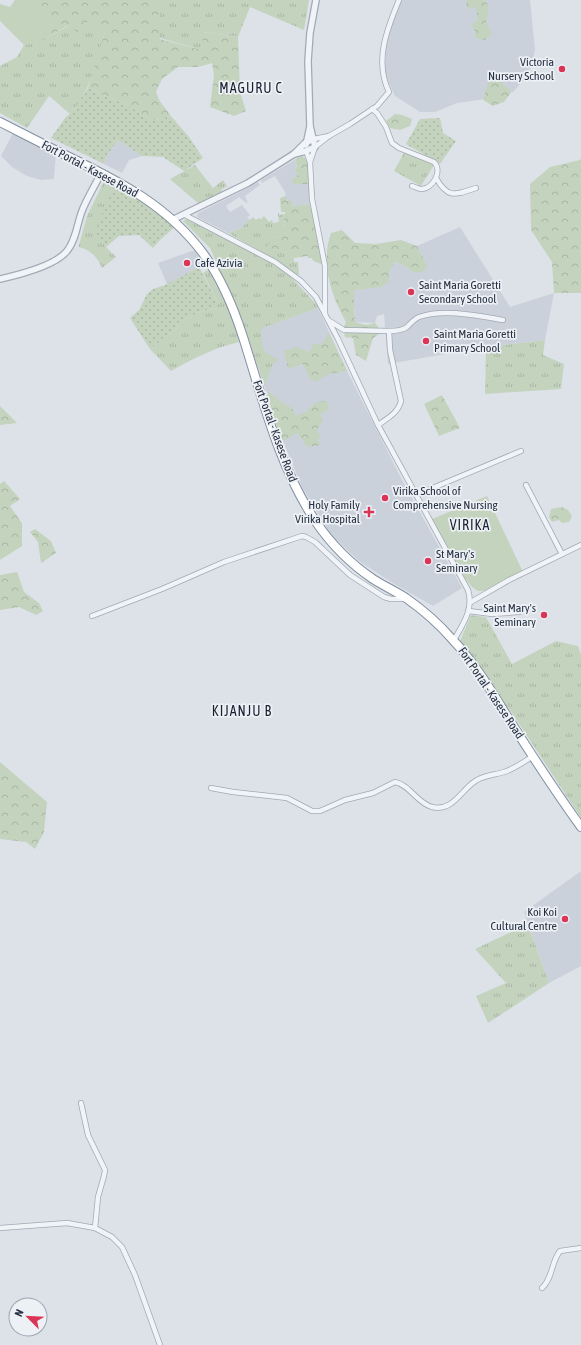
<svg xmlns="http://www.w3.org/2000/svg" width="581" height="1345" font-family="'Asap Condensed',sans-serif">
	<defs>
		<pattern id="grass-tufts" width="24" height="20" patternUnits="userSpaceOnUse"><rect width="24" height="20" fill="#c4d3be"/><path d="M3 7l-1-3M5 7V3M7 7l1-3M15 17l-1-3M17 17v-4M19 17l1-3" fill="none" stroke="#a8b5a4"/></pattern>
		<pattern id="forest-crowns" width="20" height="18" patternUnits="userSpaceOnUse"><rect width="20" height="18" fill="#c4d3be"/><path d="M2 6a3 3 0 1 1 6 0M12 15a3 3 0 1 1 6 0" fill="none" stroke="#a8b5a4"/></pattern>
		<pattern id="garden-dots" width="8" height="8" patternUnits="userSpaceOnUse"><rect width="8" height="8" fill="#c4d3be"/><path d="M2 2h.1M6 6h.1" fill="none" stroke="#a8b5a4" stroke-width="1.8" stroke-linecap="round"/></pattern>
	</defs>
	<rect width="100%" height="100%" fill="#dde2e9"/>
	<g fill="#cbd1db">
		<polygon points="402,0 530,0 535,50 532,64 523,81 513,92 479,100 457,103 435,112 420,112 395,96 385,74 386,48 392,24"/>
		<polygon points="14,131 56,152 54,179 41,180 27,176 12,167 1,156"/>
		<polygon points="118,140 142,156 129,160 122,173 104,164 106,157"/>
		<polygon points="296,159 295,162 297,166 295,168 298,175 291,180 293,184 310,184 311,204 292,206 286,201 285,192 275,176 262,183 261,180"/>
		<polygon points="258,182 260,185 245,196 248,202 246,203 239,197 226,206 230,212 242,205 250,215 247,218 250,220 241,228 228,233 197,217 198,213 238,193"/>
		<polygon points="460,227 510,307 554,293 545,340 486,347 388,364 384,314 377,316 375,323 355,322 355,310 353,301 355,290 389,273 394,262 405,266 413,272 427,265 417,246"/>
		<polygon points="192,251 195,251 204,265 167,284 158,263"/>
		<polygon points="318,308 347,371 403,482 462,588 433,606 391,582 359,561 331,535 303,489 283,441 246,333"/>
		<polygon points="581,871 581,966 549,983 524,912"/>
	</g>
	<g fill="url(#grass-tufts)">
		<polygon points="160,0 309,0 304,30 250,7 238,37 204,32 202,50 160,38"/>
		<path d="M90 18 105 32C98 56 89 97 70 114L49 96 27 128 0 113V66L17 57 24 45 47 38 68 26Z"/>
		<polygon points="406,149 434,165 421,186 394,171"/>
		<polygon points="195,165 213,188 223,180 227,186 221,190 223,193 199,204 170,179"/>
		<path d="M105 179 114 183 106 247 116 257 102 268C97 257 92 251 79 247V245L87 216Z"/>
		<polygon points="278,213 279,213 280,215 283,214 285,229 276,249 286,252 294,258 294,262 298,262 299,274 297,275 275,260 228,233 241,228 253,217 256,220 259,218 261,219 264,216 269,222 272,220 273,223 279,222"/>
		<polygon points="187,219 256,254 288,274 317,305 318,308 262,328 261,337 264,351 279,360 272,365 265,386 238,311 210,248 183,221"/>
		<path d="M208 270 230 310 240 342C215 347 193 359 171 371L150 349 178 327 176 324 199 312 217 308 218 303 203 273Z"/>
		<polygon points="545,340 543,355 564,364 561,389 485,394 486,347"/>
		<polygon points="471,615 486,617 512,664 556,641 578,646 581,655 581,818 512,713 460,641"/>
		<polygon points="528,924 549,983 488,1023 476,996 506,983 475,949"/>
	</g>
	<g fill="url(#forest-crowns)">
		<polygon points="36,0 160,0 160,39 202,50 203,32 238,37 240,92 246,111 234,116 210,107 214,75 212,63 198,67 178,67 162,79 156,92 159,100 171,116 152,121 131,107 88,88 105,32 90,19 78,32 67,26 45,39 34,43 41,34 42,7"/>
		<path d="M466 0H485C489 6 490 14 486 21L492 34 485 40 476 38 474 28 470 26 478 20 476 7 467 9Z"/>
		<polygon points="491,73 497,73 501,75 503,86 509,88 511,93 504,102 493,106 483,100"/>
		<polygon points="395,114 402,115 412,119 410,126 400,130 390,128 386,121"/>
		<path d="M301 156C311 158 309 175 310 184H293L291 180 298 175 295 169 297 166 295 162 296 159Z"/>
		<polygon points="581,158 581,293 554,293 552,262 531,230 530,184 550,167 580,160"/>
		<polygon points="286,196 286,201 291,200 292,206 311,204 321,247 322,262 321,264 313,261 312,258 308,258 308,256 294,258 286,252 266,247 285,228 283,214 285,214 285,212 281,212 280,198"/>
		<path d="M342 230 355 243 376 244 401 240 417 246 427 265 424 272H413L405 266 394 262 389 273V282L381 287 355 290C353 302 355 311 355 322L366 325 375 323 382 332 373 338 366 361 356 355 353 338 345 337 343 329 346 322C334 300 325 277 327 252 327 246 329 239 331 233Z"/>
		<polygon points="329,333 347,371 329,374 316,382 310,379 303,364 288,369 284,351 296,347 309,352 313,344 323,343"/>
		<polygon points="267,391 286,405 292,408 296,416 305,412 315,403 326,400 330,409 320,414 323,422 317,429 321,438 317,440 322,445 307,447 298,433 283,441 274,419"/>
		<polygon points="442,395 460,428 439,436 424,404"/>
		<polygon points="0,406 17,423 0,425"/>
		<polygon points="4,481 20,499 10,506 22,523 22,546 0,560 0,484"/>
		<polygon points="562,507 568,510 572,516 569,522 562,523 559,520 552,522 549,517 551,509"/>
		<polygon points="35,529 51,541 56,553 41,563 38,542 30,532"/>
		<polygon points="17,572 24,592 39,603 43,611 36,615 19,607 0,610 0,575"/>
		<polygon points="0,762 47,802 44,832 35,849 26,842 0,839"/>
	</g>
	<g fill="#c4d3be">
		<polygon points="15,0 36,0 42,7 52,29 41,34 34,43 24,45 0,21 0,4 10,7"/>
		<polygon points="487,496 523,572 484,591 478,591 472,587 464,577 432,519"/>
	</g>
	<g fill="url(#garden-dots)">
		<polygon points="88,88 131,107 152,121 171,116 189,137 203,158 184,171 163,157 142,156 118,140 106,157 104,164 51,138 65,118 74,110"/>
		<polygon points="440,118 443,133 456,141 440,164 406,144 420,119"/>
		<polygon points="114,183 130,191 176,226 160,240 153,248 139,235 119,236 106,247 95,233"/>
		<polygon points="199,267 218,303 217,308 199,312 176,324 178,327 150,349 130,318 139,310 147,294 153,289 165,285"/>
	</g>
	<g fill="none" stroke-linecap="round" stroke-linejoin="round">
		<defs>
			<g id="minor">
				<path d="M372 109 377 113 386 127 392 143 399 148 434 162C443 171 433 188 422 189 419 189 415 187 412 186"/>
				<polyline points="314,139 329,136"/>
				<polyline points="306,151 310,162 312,199 325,266 325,314"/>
				<path d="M310 162 315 147 329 136 350 124 377 106 389 92C374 61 387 29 399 0"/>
				<path d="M436 178C448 199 455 195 476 188"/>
				<path d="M185 215 275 262 301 281 316 297 338 339 378 425 468 590C474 609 463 624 454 640"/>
				<polyline points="328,320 344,330 389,331"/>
				<path d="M378 425C388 418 398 413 401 401L390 350 389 331C395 331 402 331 407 327 411 323 414 319 419 317 443 308 479 316 503 320"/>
				<polyline points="526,485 562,554"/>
				<polyline points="416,495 521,451"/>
				<polyline points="471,602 509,580 581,545"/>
				<polyline points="469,611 492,614 519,612"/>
				<polyline points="92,616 162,589 224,562 302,536 306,537 315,542 350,575 384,597 391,599 406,599"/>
				<path d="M211 788 233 792 287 798 312 811H320L345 800 373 793 395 782C410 785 417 803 432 807 454 812 462 788 477 780 485 775 495 775 504 772 514 769 524 762 533 756"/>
				<polyline points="81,1103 88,1135 105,1170 104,1176 98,1197 95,1228"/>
				<polyline points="0,1228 67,1223 95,1228 112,1237 122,1247 135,1275 160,1345"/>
				<path d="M542 1288C553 1278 551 1262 560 1251L581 1248"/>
			</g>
			<g id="tertiary">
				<polyline points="306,145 310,126"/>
				<polyline points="294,154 306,151 315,147 310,126 308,61 310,33 316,0"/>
				<polyline points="172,220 248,183 294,154 305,143 314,139"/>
				<path d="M0 279C18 275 55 266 67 251 76 240 77 224 82 211 87 198 95 186 101 173"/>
			</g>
			<path id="trunk" d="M0 122C18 131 37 141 55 150 112 178 166 202 205 256 222 280 234 309 243 337 263 400 279 467 316 522 331 544 351 564 373 579 384 586 395 591 406 598 423 610 439 624 452 639 472 660 487 684 502 708 527 748 553 788 581 827"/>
		</defs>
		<use href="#minor" stroke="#a2a9b3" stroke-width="6"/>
		<use href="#tertiary" stroke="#a2a9b3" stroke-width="8"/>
		<use href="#trunk" stroke="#8390a1" stroke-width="10"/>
		<use href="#minor" stroke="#f0f3f7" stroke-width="4.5"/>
		<use href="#tertiary" stroke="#f0f3f7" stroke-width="5.5"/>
		<use href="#trunk" stroke="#fff" stroke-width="8"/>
	</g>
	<g fill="#db3555" stroke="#edf1f6" stroke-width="1.5">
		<circle cx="562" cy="69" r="4"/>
		<circle cx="187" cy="263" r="4"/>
		<circle cx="411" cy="292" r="4"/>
		<circle cx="426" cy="341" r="4"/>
		<circle cx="385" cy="498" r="4"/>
		<path d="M367 506h4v4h4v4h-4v4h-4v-4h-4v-4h4z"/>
		<circle cx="428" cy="561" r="4"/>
		<circle cx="544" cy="615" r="4"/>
		<circle cx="565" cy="919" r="4"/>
	</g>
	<g text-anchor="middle" stroke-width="3.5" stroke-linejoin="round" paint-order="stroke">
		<g font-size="12" fill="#253041" stroke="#edf1f6" text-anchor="start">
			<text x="554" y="66" text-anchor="end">Victoria<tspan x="554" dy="14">Nursery School</tspan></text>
			<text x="195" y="267">Cafe Azivia</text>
			<text x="419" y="289">Saint Maria Goretti<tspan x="419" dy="14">Secondary School</tspan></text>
			<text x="434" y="338">Saint Maria Goretti<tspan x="434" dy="14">Primary School</tspan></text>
			<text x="393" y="495">Virika School of<tspan x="393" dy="14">Comprehensive Nursing</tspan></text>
			<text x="360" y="509" text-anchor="end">Holy Family<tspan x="360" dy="14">Virika Hospital</tspan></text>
			<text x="436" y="558">St Mary's<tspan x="436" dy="14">Seminary</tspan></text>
			<text x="536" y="612" text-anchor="end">Saint Mary's<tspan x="536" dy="14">Seminary</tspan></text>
			<text x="557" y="916" text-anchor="end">Koi Koi<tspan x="557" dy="14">Cultural Centre</tspan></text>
		</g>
		<g font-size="12" fill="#253041" stroke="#edf1f6">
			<text transform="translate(90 169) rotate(28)" y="4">Fort Portal - Kasese Road</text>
			<text transform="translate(275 431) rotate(70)" y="4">Fort Portal - Kasese Road</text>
			<text transform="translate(491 693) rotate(56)" y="4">Fort Portal - Kasese Road</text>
		</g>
		<g font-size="14" letter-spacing="1" fill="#182131" stroke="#edf1f6">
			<text x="251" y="93">MAGURU C</text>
			<text x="470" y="530">VIRIKA</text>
			<text x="242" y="716">KIJANJU B</text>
		</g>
	</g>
	<g transform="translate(28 1317) rotate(294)"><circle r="19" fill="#edf1f6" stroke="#9da4ae"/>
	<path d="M0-3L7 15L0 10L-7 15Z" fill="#db3555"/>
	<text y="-6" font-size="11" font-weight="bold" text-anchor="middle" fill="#253041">N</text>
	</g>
</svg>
